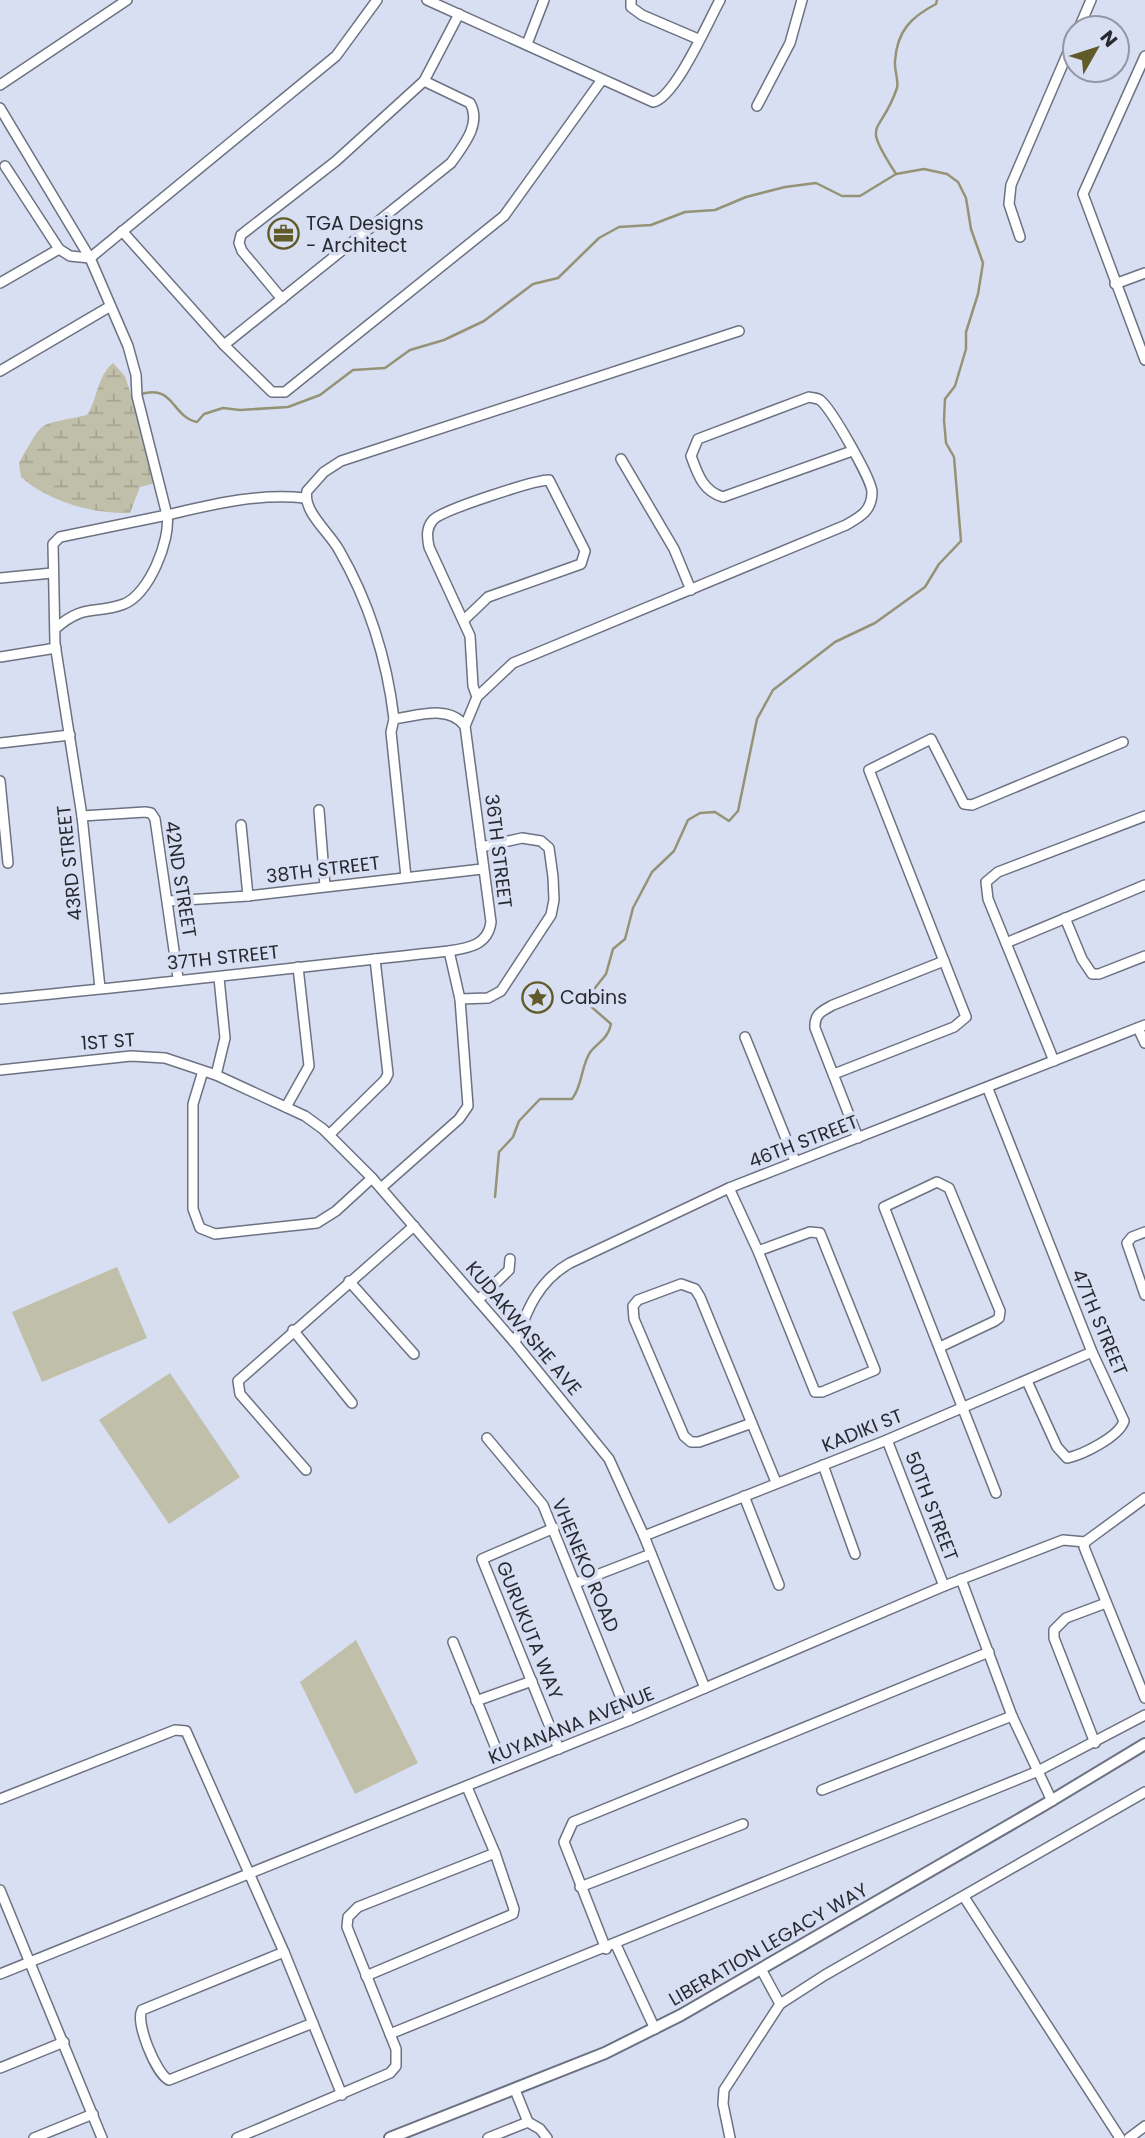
<svg xmlns="http://www.w3.org/2000/svg" width="1145" height="2138" font-family="Poppins,sans-serif">
	<defs>
		<pattern id="wetland-marsh" width="20" height="14" patternUnits="userSpaceOnUse" patternTransform="scale(1.75)"><rect width="20" height="14" fill="#c0bfa9"/><path d="M1 5h8M5 5V1M11 12h8M15 12V8" fill="none" stroke="#a5a492"/></pattern>
	</defs>
	<rect width="100%" height="100%" fill="#d8dff2"/>
	<path fill="url(#wetland-marsh)" d="M113 363 125 376 157 476 152 484 140 487 130 513C93 514 49 502 21 477L19 463C46 416 36 427 87 415 98 398 97 376 113 363Z"/>
	<g fill="#c0bfa9">
		<polygon points="117,1267 147,1338 42,1382 12,1312"/>
		<polygon points="170,1373 240,1477 169,1524 99,1420"/>
		<polygon points="356,1640 418,1763 355,1794 300,1682"/>
	</g>
	<g fill="none" stroke-linecap="round" stroke-linejoin="round">
		<g stroke="#959375" stroke-width="2.5">
			<path d="M896 174C860 118 880 138 897 88 899 80 894 70 895 61 897 31 911 17 936 4L937 0"/>
			<path d="M141 394C174 384 172 417 197 422L204 414 223 408 240 410 288 407 320 395 353 370 385 368 410 350 444 340 484 321 533 284 558 278 599 238 619 227 651 225 685 212 715 210 746 197 785 187 816 183 842 196H860L896 174 924 169 947 174 958 182 966 198 971 229 983 263 978 294 966 332V349L955 386 945 399 944 420 946 443 954 457 961 541 939 564 925 587 875 623 835 642 773 690 757 719 738 811 729 821 715 812 700 813 688 820 674 851 652 872 633 908 625 939 613 949 606 974 587 998V1003L611 1024C608 1038 600 1041 591 1051 581 1064 583 1085 572 1099H540L519 1121 513 1137 499 1152 495 1197"/>
		</g>
		<defs>
			<g id="minor">
				<path d="M427 0 653 102C675 98 708 22 720 0"/>
				<polyline points="631,0 631,7 642,15 698,39"/>
				<polyline points="1079,28 1091,0"/>
				<polyline points="527,44 544,0"/>
				<polyline points="1145,56 1083,194 1145,360"/>
				<polyline points="0,85 127,0"/>
				<polyline points="757,106 790,43 802,0"/>
				<polyline points="0,108 90,258 128,346 136,375 137,396 167,515 60,537 53,544 55,644 82,816 100,988"/>
				<polyline points="5,166 59,249"/>
				<polyline points="122,231 224,345 272,392 285,392 504,216 601,81"/>
				<polyline points="1020,237 1009,204 1011,185 1075,36"/>
				<polyline points="0,283 59,249 70,256 90,258 336,56 377,0"/>
				<polyline points="1115,284 1145,273"/>
				<polyline points="282,299 242,251 239,243 241,235 336,161 424,81 459,14"/>
				<path d="M224 345 451 163C463 146 482 124 470 103L424 81"/>
				<polyline points="0,371 109,307"/>
				<polyline points="621,459 674,549 691,590"/>
				<polyline points="0,578 52,573"/>
				<path d="M464 620 488 597 581 564 585 551 549 480C535 480 442 510 433 520 426 528 427 537 429 547L470 636 473 686 477 697"/>
				<path d="M55 629C84 603 94 615 124 604 149 594 171 540 167 515 214 504 257 493 305 498"/>
				<polyline points="0,657 56,648"/>
				<path d="M394 719C387 660 369 602 339 550 330 533 302 511 307 491L324 472 341 461 739 331"/>
				<polyline points="0,743 70,735"/>
				<polyline points="0,781 8,863"/>
				<polyline points="319,810 325,886"/>
				<polyline points="82,816 145,812 151,813 155,819 178,978"/>
				<polyline points="241,825 248,896"/>
				<path d="M406 877 391 732 394 719C417 716 449 704 465 726"/>
				<polyline points="169,901 248,896 482,869"/>
				<polyline points="1065,918 1082,959 1092,974 1099,974 1145,956"/>
				<polyline points="1006,943 1145,885"/>
				<path d="M0 999C150 985 299 967 449 951 469 948 488 945 491 922L465 726 477 697 513 663 846 525C860 517 872 511 872 492 872 480 831 408 820 400 817 398 813 398 809 397L698 439 691 456C698 475 703 491 723 497L852 451"/>
				<polyline points="460,999 488,998 501,991 551,915 554,900 553,877 549,848 541,841 522,838 481,847"/>
				<polyline points="1138,1028 1145,1043"/>
				<polyline points="745,1037 795,1161"/>
				<polyline points="1054,1061 988,899 986,882 998,872 1145,816"/>
				<polyline points="0,1070 131,1056 165,1058 216,1075 305,1116 323,1129 372,1178 515,1343 609,1459 644,1536 705,1688"/>
				<polyline points="203,1071 193,1104 193,1209 200,1228 215,1234 317,1223 336,1211 372,1178"/>
				<polyline points="834,1074 954,1027 966,1017 869,770 931,739 964,804 972,805 1123,742"/>
				<polyline points="216,1075 225,1038 219,978"/>
				<path d="M988 1089 1092 1352 1124 1421C1119 1437 1082 1455 1067 1458L1057 1447 1027 1381"/>
				<polyline points="286,1107 309,1066 298,967"/>
				<polyline points="329,1135 385,1080 388,1074 375,959"/>
				<path d="M858 1138 815 1028C814 1014 822 1011 833 1005L944 961"/>
				<polyline points="381,1188 459,1119 468,1106 460,999 449,951"/>
				<polyline points="729,1188 758,1251 815,1392 822,1392 875,1370 820,1233 810,1232 758,1251"/>
				<polyline points="1145,1232 1132,1237 1127,1243 1145,1295"/>
				<polyline points="349,1281 414,1354"/>
				<polyline points="478,1300 509,1270 510,1259"/>
				<polyline points="293,1330 352,1403"/>
				<path d="M515 1343C527 1310 538 1281 570 1263L729 1188 1145 1025"/>
				<polyline points="940,1347 995,1321 999,1318 1000,1311 949,1188 937,1182 884,1207 996,1493"/>
				<polyline points="752,1423 699,1442 691,1442 684,1436 634,1319 633,1306 638,1300 681,1284 695,1289 700,1297 776,1482"/>
				<polyline points="487,1438 543,1505 630,1720"/>
				<polyline points="887,1440 944,1586"/>
				<polyline points="823,1465 855,1554"/>
				<polyline points="306,1470 240,1394 238,1381 414,1226"/>
				<polyline points="744,1496 779,1585"/>
				<polyline points="554,1528 482,1559 559,1749"/>
				<polyline points="644,1536 887,1440 1092,1352"/>
				<polyline points="1085,1542 1084,1547 1145,1698"/>
				<polyline points="961,1579 1012,1716 1052,1801"/>
				<polyline points="576,1583 651,1554"/>
				<polyline points="453,1642 495,1746"/>
				<polyline points="476,1701 532,1681"/>
				<polyline points="1095,1743 1054,1638 1054,1630 1066,1618 1106,1603"/>
				<polyline points="822,1790 1012,1716"/>
				<polyline points="0,1799 175,1730 186,1731 284,1952 342,2095"/>
				<polyline points="580,1887 743,1824"/>
				<polyline points="0,1890 102,2138"/>
				<polyline points="964,1897 1120,2138"/>
				<polyline points="616,1945 655,2029"/>
				<polyline points="606,1949 564,1842 573,1822 989,1652"/>
				<path d="M284 1952 142 2010C135 2022 156 2074 169 2080L313 2023"/>
				<polyline points="0,1974 630,1720 944,1586 1063,1540 1085,1542 1145,1498"/>
				<polyline points="366,1976 513,1914 514,1909 495,1853 467,1787"/>
				<polyline points="780,2004 825,1975 1145,1792"/>
				<polyline points="390,2034 1036,1772 1145,1715"/>
				<polyline points="0,2068 64,2042"/>
				<polyline points="515,2090 528,2122"/>
				<polyline points="34,2138 93,2114"/>
				<polyline points="237,2138 390,2073 396,2066 396,2049 347,1927 348,1917 358,1907 495,1853"/>
				<polyline points="488,2138 528,2122 540,2129 547,2138"/>
				<polyline points="730,2138 723,2104 724,2090 780,2004 761,1969"/>
				<polyline points="1129,2138 1145,2126"/>
			</g>
			<polyline id="major" points="390,2138 605,2053 681,2015 1044,1805 1145,1744"/>
		</defs>
		<use href="#minor" stroke="#6c7282" stroke-width="12"/>
		<use href="#major" stroke="#6c7282" stroke-width="14"/>
		<use href="#minor" stroke="#fff" stroke-width="9"/>
		<use href="#major" stroke="#fff" stroke-width="10"/>
	</g>
	<defs>
		<symbol id="office-ring" viewBox="-11 -11 22 22"><circle r="9.5" fill="#d8dff2" stroke="#605b28" stroke-width="1.5"/><path d="M-6-3h4V-5.5h4V-3h4V5H-6ZM-1-4.5V-3h2v-1.5ZM-6 0V1H6V0Z" fill="#605b28"/></symbol>
		<symbol id="sight-ring" viewBox="-11 -11 22 22"><circle r="9.5" fill="#d8dff2" stroke="#605b28" stroke-width="1.5"/><path d="M0-6L1.8-2.2L6-1.7L2.9 1.2L3.7 5.4L0 3.3L-3.7 5.4L-2.9 1.2L-6-1.7L-1.8-2.2Z" fill="#605b28"/></symbol>
	</defs>
	<g fill-rule="evenodd">
		<use href="#office-ring" x="266" y="216" width="35" height="35"/>
		<use href="#sight-ring" x="520" y="980" width="35" height="35"/>
	</g>
	<g text-anchor="middle" stroke-width="7" stroke-linejoin="round" paint-order="stroke">
		<g font-size="19" fill="#282a31" stroke="#d8dff2" text-anchor="start">
			<text x="306" y="230">TGA Designs<tspan x="306" dy="22">- Architect</tspan></text>
			<text x="560" y="1004">Cabins</text>
		</g>
		<g font-size="19" fill="#282a31" stroke="#d8dff2">
			<text transform="translate(499 851) rotate(83)" y="7">36TH STREET</text>
			<text transform="translate(69 863) rotate(-96)" y="7">43RD STREET</text>
			<text transform="translate(323 869) rotate(-7)" y="7">38TH STREET</text>
			<text transform="translate(181 879) rotate(81)" y="7">42ND STREET</text>
			<text transform="translate(223 957) rotate(-6)" y="7">37TH STREET</text>
			<text transform="translate(108 1041) rotate(-4)" y="7">1ST ST</text>
			<text transform="translate(803 1141) rotate(-21)" y="7">46TH STREET</text>
			<text transform="translate(1100 1322) rotate(67)" y="7">47TH STREET</text>
			<text transform="translate(524 1328) rotate(50)" y="7">KUDAKWASHE AVE</text>
			<text transform="translate(862 1430) rotate(-22)" y="7">KADIKI ST</text>
			<text transform="translate(932 1506) rotate(69)" y="7">50TH STREET</text>
			<text transform="translate(586 1565) rotate(67)" y="7">VHENEKO ROAD</text>
			<text transform="translate(530 1630) rotate(68)" y="7">GURUKUTA WAY</text>
			<text transform="translate(571 1725) rotate(-22)" y="7">KUYANANA AVENUE</text>
			<text transform="translate(768 1944) rotate(-30)" y="7">LIBERATION LEGACY WAY</text>
		</g>
	</g>
	<g transform="translate(1096 49) rotate(51)"><circle r="33" fill="#d8dff2" stroke="#9297a5" stroke-width="2"/>
	<path d="M0-5L12 26L0 18L-12 26Z" fill="#605b28"/>
	<text y="-10" font-size="19" font-weight="bold" text-anchor="middle" fill="#282a31">N</text>
	</g>
</svg>
